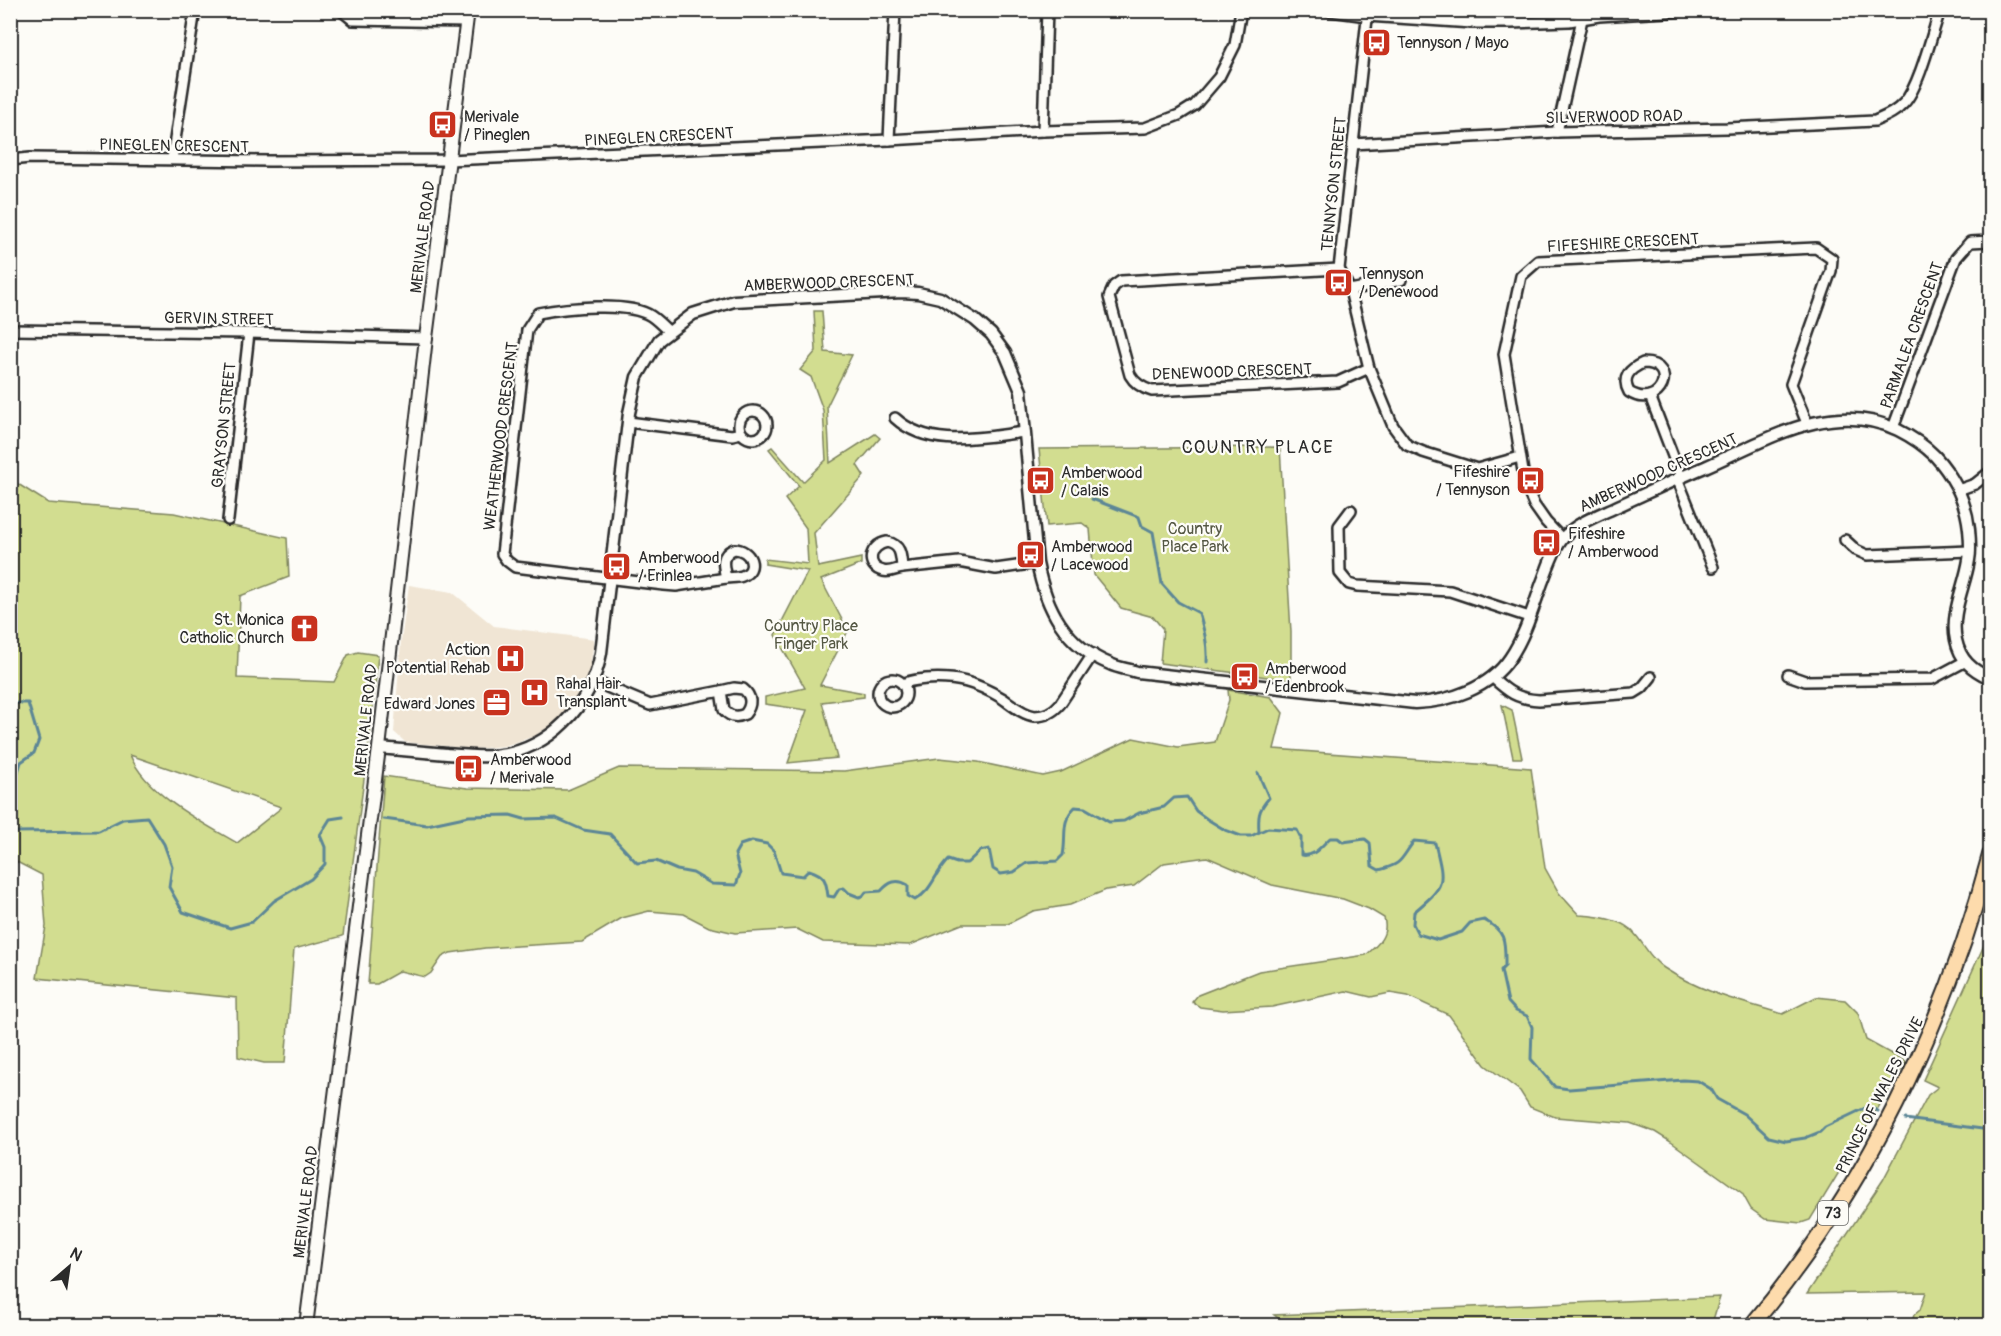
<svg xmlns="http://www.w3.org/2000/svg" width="2001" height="1336" font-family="Pangolin,sans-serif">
	<rect width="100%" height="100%" fill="#fdfcf7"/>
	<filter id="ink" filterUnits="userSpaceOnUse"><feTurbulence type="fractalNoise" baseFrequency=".0167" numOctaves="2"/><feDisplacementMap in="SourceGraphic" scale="12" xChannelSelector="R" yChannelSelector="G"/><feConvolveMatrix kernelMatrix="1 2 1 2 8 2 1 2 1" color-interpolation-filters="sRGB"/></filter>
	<g filter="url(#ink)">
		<polygon fill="#f0e5d4" points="409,585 452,592 494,626 594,639 590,669 580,692 565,716 535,736 504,746 474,749 405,742 394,732 401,641"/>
		<g fill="#d2dd90" stroke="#7e845e" stroke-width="1.5" fill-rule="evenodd">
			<polygon points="1392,11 1571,10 1571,11 1476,15"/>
			<polygon points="814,311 822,311 825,352 852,355 827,406 830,463 875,434 880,438 857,465 864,476 814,533 818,567 861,558 861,564 821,580 848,631 820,685 864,693 864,697 822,702 837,758 788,763 807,710 765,704 765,697 805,688 775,635 808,571 765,564 765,559 808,564 806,528 785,499 799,486 769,449 772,447 803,482 826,460 823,410 811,377 800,370 816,351"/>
			<polygon points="1280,447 1291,632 1291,680 1160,663 1163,629 1153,617 1121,608 1094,575 1090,529 1082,523 1047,526 1039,449"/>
			<path d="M10 479 48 503 174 513 287 538 289 577 240 596 237 678 334 682 348 655 358 652 378 655 371 727 343 936 294 949 285 1063H264L238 1057 237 998 37 978 46 926 42 875 11 859ZM130 755 281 807V808L237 843C201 822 146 794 130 755Z"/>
			<path d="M1228 690 1271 697 1283 713 1274 749 1531 768 1545 868 1559 893 1579 915C1596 916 1623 919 1634 933 1645 945 1650 959 1664 968 1700 992 1742 1002 1783 1014L1816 997 1845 1000 1858 1013 1866 1040 1906 1062 1810 1220 1801 1223 1765 1219 1751 1209 1742 1193 1671 1142 1655 1132 1630 1123 1555 1117 1530 1107 1520 1091 1485 1065 1449 1015 1408 996 1390 993 1371 997 1346 991 1272 1007 1223 1010 1200 1007 1192 1002 1198 995 1259 971 1366 955C1378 945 1389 935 1384 918L1369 909 1343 899 1272 885 1207 857 1164 863 1134 886 1106 890 1070 905 1033 911 1008 924H962L910 945 823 942 797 929 735 933 709 927 684 914 649 911 622 918 582 942 485 948 450 953 442 957 431 973 425 977 400 971 377 984H368L384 776 467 788 568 790 619 768 844 771 939 758 978 762 1043 776 1061 772 1133 738 1178 747 1215 742 1229 700Z"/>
			<polygon points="1502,705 1512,710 1522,758 1513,758"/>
			<polygon points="1990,932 1990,1325 1911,1325 1914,1315 1920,1310 1926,1292 1807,1294 1883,1180 1928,1095 1938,1087 1923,1080"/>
			<polygon points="1720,1297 1713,1320 1707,1326 1289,1326 1274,1315"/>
		</g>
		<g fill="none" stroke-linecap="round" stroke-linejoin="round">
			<g stroke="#5c8696" stroke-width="3">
				<path d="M1092 499 1139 517 1142 526 1153 532 1162 584 1178 602 1199 613C1204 630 1208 644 1207 662"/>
				<polyline points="10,709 17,703 28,703 39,740 34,753 21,762 10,798"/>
				<path d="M1258 773 1269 798C1258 810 1258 817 1259 832"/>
				<path d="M384 819 427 825 469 816 510 815 524 819 556 818 583 830 610 834 637 863 656 861 677 870 693 873 712 884 736 885 740 874 735 854 740 845 752 841 767 844 774 851 781 873 803 876 809 870C825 875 826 880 828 896L834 897 839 889 844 888 849 893 859 897 863 896 866 892 881 891C889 882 897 878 908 885V896L915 900C933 890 934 874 948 860L957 863H967L980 851 989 849 993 869 1001 874 1014 872 1027 863 1057 861 1063 855C1067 836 1060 822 1075 807L1085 808 1109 822 1124 821 1139 813 1164 807 1174 798 1187 797 1196 811 1207 819 1225 830 1241 836H1251L1268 828 1297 830 1301 838V855C1314 858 1321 846 1330 838H1338L1343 842 1365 839 1370 843 1372 866 1379 870C1403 864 1400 860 1414 841L1435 843C1445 884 1446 885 1414 912L1413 924 1418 934 1438 940 1462 932 1470 923 1484 920C1507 932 1505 942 1505 966L1501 970 1508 1002 1516 1011 1527 1016 1532 1027 1531 1059 1555 1087 1569 1089 1683 1080 1698 1081 1711 1089 1717 1099 1744 1114 1769 1137 1786 1141 1805 1138 1820 1132 1825 1127 1865 1108H1872L1878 1111"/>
				<polyline points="10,827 13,832 99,831 123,819 147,817 164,844 172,866 169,887 183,912 230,928 252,922 274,901 311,879 325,864 325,847 320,835 330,819 343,817"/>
				<polyline points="1905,1119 1990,1130"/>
			</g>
			<defs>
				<g id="minor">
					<polyline points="341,10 353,20 466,22"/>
					<polyline points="1323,10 1367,16 1472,23 1511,23 1569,21 1599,16 1700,10"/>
					<polyline points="1368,10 1339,269 1350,290 1369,368 1393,426 1407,445 1423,452 1477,469 1520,457"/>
					<polyline points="1043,131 1047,10"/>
					<polyline points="1557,132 1584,10"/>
					<polyline points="889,140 895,10"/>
					<path d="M1353 144 1557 132 1727 128 1875 121C1886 116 1896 112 1904 103 1919 87 1932 34 1940 10"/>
					<polyline points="172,159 195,10"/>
					<polyline points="10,160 30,158 270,161 448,160 889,140 1043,131 1145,128 1179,115 1195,105 1219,77 1235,45 1241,10"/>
					<path d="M1339 269 1121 281 1114 286 1109 297 1130 375C1135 384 1142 388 1152 391L1338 382 1369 368"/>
					<polyline points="1350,290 1401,280"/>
					<polyline points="10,330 249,333 426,338"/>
					<path d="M669 332C663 326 657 320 651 316 629 301 564 308 538 313L527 330 502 554 507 561 515 567 664 585 676 586 726 578"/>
					<path d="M1643 363C1680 363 1661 412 1629 392 1621 377 1630 369 1643 363Z"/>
					<polyline points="1650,396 1681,477"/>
					<circle cx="753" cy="425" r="14"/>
					<path d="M895 418C930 450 982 437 1025 432"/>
					<polyline points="628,422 732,435 741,433"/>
					<polyline points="1893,428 1956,258 1970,242 1990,241"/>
					<polyline points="1677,478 1713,567"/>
					<polyline points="1958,490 1975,484 1990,472"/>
					<polyline points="1351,510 1339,526 1340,573 1349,584 1357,586 1450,591 1529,617"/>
					<polyline points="228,520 249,333"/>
					<polyline points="1562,539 1546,522 1534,505 1525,484 1504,354 1521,276 1538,261 1816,248 1832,259 1831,271 1791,384 1807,423"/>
					<polyline points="1845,540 1856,550 1867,555 1970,551"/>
					<path d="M887 542C901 545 901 555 902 568 896 569 890 573 883 571 865 567 869 545 887 542Z"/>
					<path d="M734 549C751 549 759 570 742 576 737 578 731 577 726 578 723 565 720 555 734 549Z"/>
					<polyline points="902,568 959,562 996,569 1037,563"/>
					<polyline points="1788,675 1805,681 1932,679 1964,662"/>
					<path d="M1492 677C1508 692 1517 699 1539 700L1634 693 1642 688 1651 677"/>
					<circle cx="892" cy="693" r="14"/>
					<polyline points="593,681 650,705 721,691"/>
					<path d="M903 684C910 680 917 680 926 679 957 677 975 682 1002 698 1011 704 1023 715 1035 716 1045 716 1054 711 1060 704L1093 654"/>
					<path d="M734 688 743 689C752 696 752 705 745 714 737 718 730 717 724 710L721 691Z"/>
				</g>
				<path id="tertiary" d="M379 748C402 750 424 752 447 754 463 755 478 757 493 756 549 751 591 706 601 653L629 413 637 377 659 340 693 314 734 301 902 292 918 293 940 298 975 320 991 334 1005 353 1021 391 1037 563C1046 608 1065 646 1110 664 1118 668 1128 669 1137 672L1415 703C1449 702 1490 688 1510 658 1525 636 1533 608 1542 583 1548 568 1553 550 1563 538 1578 522 1599 515 1618 506 1647 493 1676 479 1705 467 1765 441 1832 398 1898 430 1912 437 1924 445 1935 456 1953 476 1966 501 1969 529 1970 539 1971 550 1969 560 1965 586 1950 614 1956 640 1960 660 1972 670 1990 678"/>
				<polyline id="secondary" points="306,1326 379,748 426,338 468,10"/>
				<path id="primary" d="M1751 1326C1865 1191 1945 1025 1990 855"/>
			</defs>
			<use href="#minor" stroke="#2b2b2b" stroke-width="14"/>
			<use href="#tertiary" stroke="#2b2b2b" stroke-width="15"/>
			<use href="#secondary" stroke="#2b2b2b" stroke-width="16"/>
			<use href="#primary" stroke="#2b2b2b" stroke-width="18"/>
			<use href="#minor" stroke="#fdfcf7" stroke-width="9"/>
			<use href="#tertiary" stroke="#fdfcf7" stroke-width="10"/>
			<use href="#secondary" stroke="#fdfcf7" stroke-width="12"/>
			<use href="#primary" stroke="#fddbac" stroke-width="14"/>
		</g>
	</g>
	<defs>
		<symbol id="bus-square" viewBox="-11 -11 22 22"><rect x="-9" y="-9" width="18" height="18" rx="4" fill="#c8321e" stroke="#fdfcf7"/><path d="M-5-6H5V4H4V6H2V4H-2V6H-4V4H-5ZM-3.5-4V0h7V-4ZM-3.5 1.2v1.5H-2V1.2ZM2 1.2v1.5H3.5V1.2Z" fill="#fff"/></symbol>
		<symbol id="church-square" viewBox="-11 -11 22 22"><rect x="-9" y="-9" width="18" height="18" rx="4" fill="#c8321e" stroke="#fdfcf7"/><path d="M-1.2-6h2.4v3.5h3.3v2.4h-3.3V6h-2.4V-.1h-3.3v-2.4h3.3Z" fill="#fff"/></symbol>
		<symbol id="hospital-square" viewBox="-11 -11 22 22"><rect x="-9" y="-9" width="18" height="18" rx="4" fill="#c8321e" stroke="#fdfcf7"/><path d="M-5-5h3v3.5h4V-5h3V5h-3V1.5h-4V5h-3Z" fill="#fff"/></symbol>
		<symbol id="office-square" viewBox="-11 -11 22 22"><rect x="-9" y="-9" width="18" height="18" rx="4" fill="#c8321e" stroke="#fdfcf7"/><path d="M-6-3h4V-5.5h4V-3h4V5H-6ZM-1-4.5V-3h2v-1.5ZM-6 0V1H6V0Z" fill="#fff"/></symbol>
	</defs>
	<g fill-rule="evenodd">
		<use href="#bus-square" x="1360" y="26" width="33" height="33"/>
		<use href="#bus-square" x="426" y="108" width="33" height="33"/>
		<use href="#bus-square" x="1322" y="266" width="33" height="33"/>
		<use href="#bus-square" x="1514" y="464" width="33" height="33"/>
		<use href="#bus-square" x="1024" y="464" width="33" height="33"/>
		<use href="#bus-square" x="1530" y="526" width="33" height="33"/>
		<use href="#bus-square" x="1014" y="538" width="33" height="33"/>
		<use href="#bus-square" x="600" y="550" width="33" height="33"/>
		<use href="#church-square" x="288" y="612" width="33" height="33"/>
		<use href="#hospital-square" x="494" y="642" width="33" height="33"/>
		<use href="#bus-square" x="1228" y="660" width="33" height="33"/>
		<use href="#hospital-square" x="518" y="676" width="33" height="33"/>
		<use href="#office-square" x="480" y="686" width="33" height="33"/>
		<use href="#bus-square" x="452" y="752" width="33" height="33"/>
	</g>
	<g text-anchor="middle" stroke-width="4.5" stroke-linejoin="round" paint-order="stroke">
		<rect fill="#fdfcf7" stroke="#6a6a68" stroke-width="1.5" x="1818" y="1201" width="30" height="24" rx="4.5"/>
		<g font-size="15" font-weight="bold" fill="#2b2b2b">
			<text x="1833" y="1218">73</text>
		</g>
		<g font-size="16" fill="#2b2b2b" stroke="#fdfcf7" text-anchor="start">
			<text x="1397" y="48">Tennyson / Mayo</text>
			<text x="464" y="122">Merivale<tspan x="464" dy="18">/ Pineglen</tspan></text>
			<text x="1359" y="279">Tennyson<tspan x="1359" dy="18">/ Denewood</tspan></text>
			<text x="1510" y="477" text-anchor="end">Fifeshire<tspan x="1510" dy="18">/ Tennyson</tspan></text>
			<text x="1061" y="478">Amberwood<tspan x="1061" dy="18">/ Calais</tspan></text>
			<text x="1568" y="539">Fifeshire<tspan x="1568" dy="18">/ Amberwood</tspan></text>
			<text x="1051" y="552">Amberwood<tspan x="1051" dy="18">/ Lacewood</tspan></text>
			<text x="638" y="563">Amberwood<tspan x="638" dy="18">/ Erinlea</tspan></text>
			<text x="284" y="625" text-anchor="end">St. Monica<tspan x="284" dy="18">Catholic Church</tspan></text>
			<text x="490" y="655" text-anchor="end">Action<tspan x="490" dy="18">Potential Rehab</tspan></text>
			<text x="1265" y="674">Amberwood<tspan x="1265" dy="18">/ Edenbrook</tspan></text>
			<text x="556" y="689">Rahal Hair<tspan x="556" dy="18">Transplant</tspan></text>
			<text x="475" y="709" text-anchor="end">Edward Jones</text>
			<text x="490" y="765">Amberwood<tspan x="490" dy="18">/ Merivale</tspan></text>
		</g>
		<g font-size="16" fill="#2b2b2b" stroke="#fdfcf7">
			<text transform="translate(1614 116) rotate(-1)" y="6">SILVERWOOD ROAD</text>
			<text transform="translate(659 136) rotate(-3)" y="6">PINEGLEN CRESCENT</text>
			<text transform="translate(174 145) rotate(1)" y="6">PINEGLEN CRESCENT</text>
			<text transform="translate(1333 184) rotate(-84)" y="6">TENNYSON STREET</text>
			<text transform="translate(422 237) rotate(-83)" y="6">MERIVALE ROAD</text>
			<text transform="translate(1623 242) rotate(-3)" y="6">FIFESHIRE CRESCENT</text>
			<text transform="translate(829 282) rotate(-2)" y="6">AMBERWOOD CRESCENT</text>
			<text transform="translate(219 318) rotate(1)" y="6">GERVIN STREET</text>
			<text transform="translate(1911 335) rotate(-70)" y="6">PARMALEA CRESCENT</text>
			<text transform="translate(1232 371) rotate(-2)" y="6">DENEWOOD CRESCENT</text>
			<text transform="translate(223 425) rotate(-84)" y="6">GRAYSON STREET</text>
			<text transform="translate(500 436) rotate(-83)" y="6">WEATHERWOOD CRESCENT</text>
			<text transform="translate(1658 472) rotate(-24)" y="6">AMBERWOOD CRESCENT</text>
			<text transform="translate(365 720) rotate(-84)" y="6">MERIVALE ROAD</text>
			<text transform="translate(1879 1095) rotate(-63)" y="6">PRINCE OF WALES DRIVE</text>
			<text transform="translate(305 1202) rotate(-83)" y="6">MERIVALE ROAD</text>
		</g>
		<g font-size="16" fill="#555844" stroke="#fdfcf7">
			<text x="1195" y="534">Country<tspan x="1195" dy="18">Place Park</tspan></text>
			<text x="811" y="631">Country Place<tspan x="811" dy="18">Finger Park</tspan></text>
		</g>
		<g font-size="18" letter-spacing="1.5" fill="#2b2b2b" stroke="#fdfcf7">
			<text x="1258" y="453">COUNTRY PLACE</text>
		</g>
	</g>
	<rect width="2001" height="1336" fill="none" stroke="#fdfcf7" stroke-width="36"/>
	<rect x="18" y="18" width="1965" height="1300" fill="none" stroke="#2b2b2b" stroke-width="2" filter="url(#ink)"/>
	<g transform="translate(69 1267) rotate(29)" stroke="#fdfcf7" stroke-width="4.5" paint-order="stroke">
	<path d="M0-4.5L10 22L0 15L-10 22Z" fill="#2b2b2b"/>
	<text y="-9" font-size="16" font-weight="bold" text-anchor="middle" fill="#2b2b2b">N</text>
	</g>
</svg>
